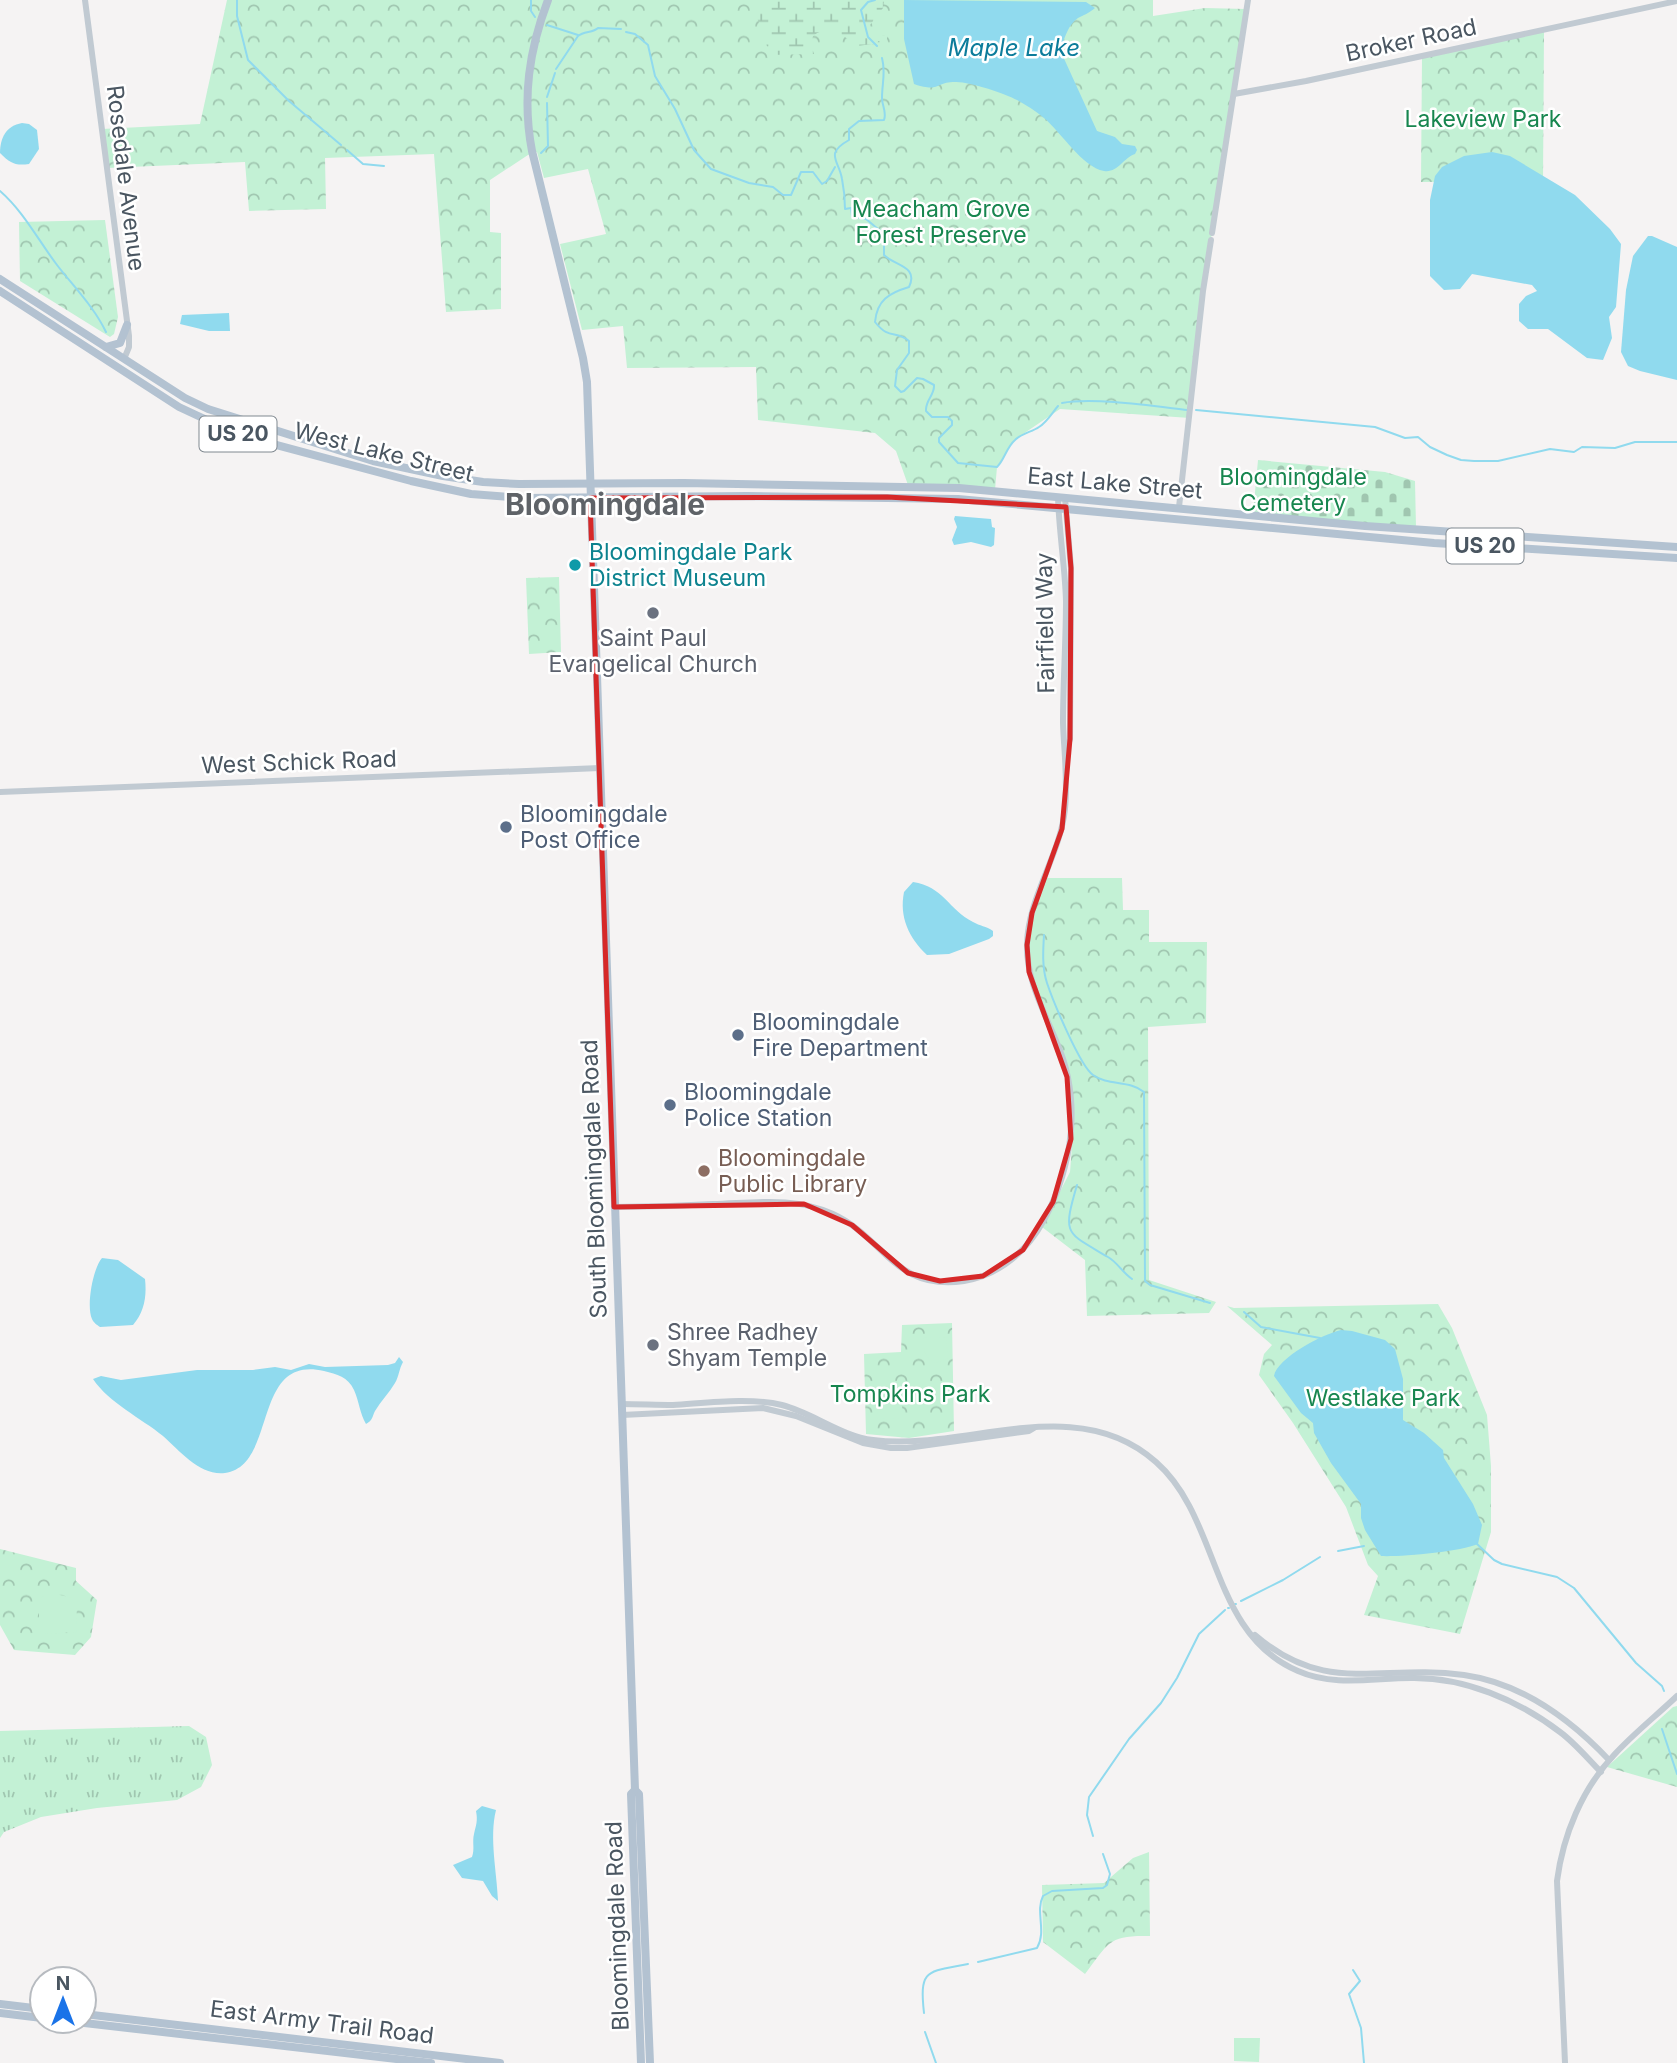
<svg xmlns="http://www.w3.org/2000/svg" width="1677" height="2063" font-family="Inter,sans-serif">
	<defs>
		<pattern id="grass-tufts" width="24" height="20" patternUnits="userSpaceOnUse" patternTransform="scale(1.75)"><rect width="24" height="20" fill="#c3f1d5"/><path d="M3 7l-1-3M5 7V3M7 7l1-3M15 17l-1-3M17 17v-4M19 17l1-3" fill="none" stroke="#a0c6b0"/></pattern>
		<pattern id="forest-crowns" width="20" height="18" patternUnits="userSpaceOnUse" patternTransform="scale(1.75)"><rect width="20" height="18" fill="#c3f1d5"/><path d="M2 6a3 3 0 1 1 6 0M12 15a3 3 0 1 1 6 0" fill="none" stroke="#a0c6b0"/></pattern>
		<pattern id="wetland-marsh" width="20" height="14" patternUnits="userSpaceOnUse" patternTransform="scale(1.75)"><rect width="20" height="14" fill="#c3f1d5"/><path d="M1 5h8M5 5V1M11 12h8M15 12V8" fill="none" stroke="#a0c6b0"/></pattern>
		<pattern id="cemetery-stones" width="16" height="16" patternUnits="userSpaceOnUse" patternTransform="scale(1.75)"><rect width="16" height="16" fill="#c3f1d5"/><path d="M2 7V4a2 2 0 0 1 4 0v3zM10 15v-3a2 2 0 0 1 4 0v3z" fill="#a0c6b0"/></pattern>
	</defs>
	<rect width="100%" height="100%" fill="#f5f3f3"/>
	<polygon fill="url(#grass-tufts)" points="189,1726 206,1737 212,1765 201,1787 177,1800 97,1808 41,1817 4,1832 0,1838 0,1731"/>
	<g fill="url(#forest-crowns)">
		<polygon points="227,0 1153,0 1153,16 1205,8 1246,9 1203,291 1190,418 1060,409 1014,440 997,467 995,490 908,485 896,451 875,433 758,420 756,367 627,368 623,326 582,330 560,244 606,234 588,169 544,178 537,152 528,155 490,180 490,232 501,233 501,309 446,312 434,154 325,158 326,209 249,211 245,162 107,168 102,129 200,124"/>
		<polygon points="1544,31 1543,181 1421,182 1422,57"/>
		<polygon points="105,220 118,317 114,334 110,337 20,281 19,222"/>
		<polygon points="559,577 561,652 529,654 526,578"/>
		<polygon points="1047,878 1122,878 1123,910 1149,910 1149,942 1207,942 1206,1023 1148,1027 1149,1280 1216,1302 1209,1313 1087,1316 1085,1260 1042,1227 1070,1172 1074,1121 1070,1079 1030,971 1029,938 1038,899"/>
		<polygon points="1438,1304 1452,1328 1487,1415 1491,1466 1491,1532 1460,1634 1364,1615 1378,1576 1368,1565 1346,1507 1293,1423 1259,1375 1264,1354 1272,1345 1227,1306 1234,1308"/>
		<polygon points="952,1323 954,1431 909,1438 866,1434 864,1354 901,1352 902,1325"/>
		<polygon points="0,1549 76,1568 76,1581 97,1600 91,1637 75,1655 14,1650 0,1625"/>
		<polygon points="1677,1706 1677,1787 1607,1767 1673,1707"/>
		<path d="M1149 1852 1150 1936C1109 1935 1109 1942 1085 1974L1043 1942 1042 1885 1104 1883 1133 1858Z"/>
	</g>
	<path fill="url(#wetland-marsh)" d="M755 0H884L883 8 870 25 871 32 875 36 887 35V42L878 41 875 46 872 44 857 46C842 35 830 23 813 36L811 45 814 54 769 55 765 38 756 15 758 8Z"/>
	<polygon fill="url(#cemetery-stones)" points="1258,460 1385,472 1415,481 1416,528 1253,514"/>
	<g fill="#c3f1d5">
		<path d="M946 1337 948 1358 936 1363C924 1357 923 1350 924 1338Z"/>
		<path d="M888 1395C901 1395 906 1408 899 1418L878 1419 877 1402Z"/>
		<polygon points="49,1595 60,1595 73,1598 77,1606 76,1632 45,1634 39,1629 39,1598"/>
		<polygon points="1234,2038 1260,2038 1259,2062 1234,2061"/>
	</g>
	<g fill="#90daee">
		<path d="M904 0 1086 2 1095 8C1089 13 1086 14 1080 17 1069 22 1063 40 1061 52L1097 131 1115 137 1122 144 1135 146 1137 150 1135 154C1123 158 1118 173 1104 171 1082 167 1061 132 1044 118 1036 111 1026 105 1017 100 1006 94 968 81 955 82 935 82 940 93 914 84L904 39Z"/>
		<path d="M22 123 29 124 37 130 39 149 29 164C15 166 10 163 0 153 0 138 6 126 22 123Z"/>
		<polygon points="1492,152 1510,156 1575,195 1610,229 1621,244 1616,307 1609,317 1612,338 1603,360 1587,358 1548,329 1528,329 1519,321 1519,304 1526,296 1537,291 1532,285 1472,274 1460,289 1444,290 1430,276 1430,200 1435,176 1442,167 1464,156"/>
		<polygon points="1648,236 1652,236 1677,247 1677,380 1640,371 1628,366 1621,352 1626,290 1633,256"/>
		<polygon points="229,313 230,331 209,331 180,324 182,315"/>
		<polygon points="955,516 991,519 992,527 995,528 994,545 991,547 971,542 954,545 952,540 957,527 954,519"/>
		<path d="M913 882C943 886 949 910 973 922 980 926 986 926 993 931V936L989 939 949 954 927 955C909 938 899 917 904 892Z"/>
		<path d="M102 1258 118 1260 145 1279C147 1297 144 1312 133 1325L100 1327C97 1325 93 1322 92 1319 86 1306 93 1268 102 1258Z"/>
		<path d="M1341 1330 1352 1331 1385 1340 1395 1349 1403 1379V1420L1424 1433 1443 1450 1444 1458 1473 1504 1482 1525 1478 1544C1460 1552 1399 1557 1381 1556L1365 1530 1361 1518V1504L1331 1463 1314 1433 1313 1423 1301 1413 1274 1376C1277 1358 1323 1334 1341 1330Z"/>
		<path d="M399 1357 403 1362C399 1369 399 1376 395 1383 389 1393 381 1401 375 1411 372 1417 373 1420 366 1424 360 1414 359 1401 354 1390 348 1377 337 1374 324 1371 251 1354 278 1466 225 1473 200 1476 180 1451 163 1436 141 1418 109 1403 93 1379L101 1376 121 1380 197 1370H253L275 1367 291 1370 309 1364 325 1367 388 1365 395 1363Z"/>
		<path d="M482 1806 496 1810C489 1838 497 1872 498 1901L492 1896 483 1881 462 1878 453 1865 472 1857C475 1849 472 1842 474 1834 476 1825 478 1821 476 1811Z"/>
	</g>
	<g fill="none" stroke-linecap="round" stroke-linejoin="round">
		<g stroke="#90daee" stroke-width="2">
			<polyline points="237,0 237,16 248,60 289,101 341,145"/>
			<polyline points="531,0 531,11 535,17"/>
			<polyline points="875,0 868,2 861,10 868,37 877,46"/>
			<polyline points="547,25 578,35"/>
			<polyline points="626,32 635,34 648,45 655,76 675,109 694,150 711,169 749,183 773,187 783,195 791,195 801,172 813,172 822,184 827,181 835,167"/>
			<path d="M882 58C886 72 882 83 882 98 882 106 887 112 884 120L859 121 849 129V140C824 154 839 160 842 179 844 189 845 199 845 209L851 208 852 216 866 219 884 234V255C895 266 919 266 909 287 889 293 877 300 875 322 890 341 895 329 909 341V353L897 370 895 386 901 392 904 391 917 378 923 379 934 385C935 395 925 400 926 411L932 417H948L952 421V425L939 438V442L958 463 997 467C1005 459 1006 448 1015 440 1022 433 1032 432 1039 427 1047 422 1052 413 1058 406"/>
			<path d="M556 69 578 36C584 31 593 33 598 28L621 29"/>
			<polyline points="547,97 555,73"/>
			<polyline points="347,150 363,164 384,166"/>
			<polyline points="541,153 548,146 547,103"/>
			<path d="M0 191C24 212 38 240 57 265 74 287 94 307 106 332"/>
			<path d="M1062 403C1093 397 1153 406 1187 410"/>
			<polyline points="1196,410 1375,427 1405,438 1418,437 1430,447 1447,455 1461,460 1474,461 1498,461 1550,449 1574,452 1582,447 1615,448 1635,442 1677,442"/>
			<path d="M1044 935C1043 951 1042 968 1047 983 1053 1001 1080 1066 1093 1075 1108 1086 1130 1080 1144 1092L1145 1281 1150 1285 1210 1303"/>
			<path d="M1077 1185C1062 1236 1066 1232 1108 1257 1117 1262 1123 1273 1132 1279"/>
			<polyline points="1244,1312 1261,1327 1320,1338"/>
			<polyline points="1476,1543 1494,1560 1502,1564 1557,1577 1574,1588 1636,1663 1662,1686 1664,1691"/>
			<polyline points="1338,1551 1364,1546"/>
			<polyline points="1241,1601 1283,1580 1320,1557"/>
			<polyline points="1235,1604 1236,1604"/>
			<polyline points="1228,1608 1229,1608"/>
			<polyline points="1662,1729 1677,1774"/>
			<polyline points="1093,1836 1087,1815 1089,1797 1129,1739 1161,1703 1177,1678 1199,1634 1225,1610"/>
			<path d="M978 1962 1037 1948C1047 1931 1035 1912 1043 1896L1052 1891 1103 1888 1107 1885 1110 1874 1103 1854"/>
			<polyline points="1353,1970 1360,1981 1349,1994 1361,2028 1364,2063"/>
			<path d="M924 2013C919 1968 927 1972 968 1964"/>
			<polyline points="925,2032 936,2063"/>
		</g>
		<g stroke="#c1cad2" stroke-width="6">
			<polyline points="85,0 129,336 129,347 124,359"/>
			<polyline points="1234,94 1306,81 1677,1"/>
			<polyline points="1212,233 1248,0"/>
			<polyline points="1065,498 1071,568 1070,739 1067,747"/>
			<polyline points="1179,507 1203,291 1211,240"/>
			<polyline points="0,792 600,768"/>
			<path d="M614 1207C647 1207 680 1206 713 1204 753 1203 795 1196 833 1214 885 1238 894 1291 964 1281 1000 1275 1027 1251 1044 1220 1073 1166 1082 1100 1057 1043 1044 1011 1026 980 1027 944 1028 897 1060 856 1065 809 1068 779 1064 752 1063 723 1063 683 1066 642 1066 601 1065 566 1059 532 1058 497"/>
			<path d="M621 1404C639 1404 656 1405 673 1405 706 1403 750 1397 782 1405 813 1413 841 1436 873 1440 964 1452 1076 1390 1156 1462 1221 1519 1209 1633 1298 1671 1334 1687 1373 1678 1411 1678 1464 1677 1518 1700 1560 1732 1575 1743 1588 1759 1601 1772"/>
			<polyline points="622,1415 763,1408 796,1416 863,1443 891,1448 907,1448 1029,1431 1034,1428"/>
			<path d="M1255 1635C1327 1697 1381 1663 1464 1675 1521 1683 1571 1720 1609 1760"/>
			<path d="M1565 2063 1557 1881C1563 1835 1582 1789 1614 1755 1633 1734 1656 1716 1677 1696"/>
		</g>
		<g stroke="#b3c2d1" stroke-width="8">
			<path d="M548 0C529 50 522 98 532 151L583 358 587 382 635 1790 639 1794 650 2063"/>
			<polyline points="0,279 185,398 208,409 373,461 443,476 483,482 519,484 684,483 959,488 1365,526 1677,547"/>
			<polyline points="0,291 179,407 239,435 411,481 471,494 523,498 747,496 958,499 1434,543 1677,558"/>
			<polyline points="106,347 120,343 127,325"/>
			<polyline points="635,1790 631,1794 641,2063"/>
			<polyline points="0,2004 42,2009"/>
			<polyline points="0,2013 42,2018"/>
			<polyline points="84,2014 500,2063"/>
			<polyline points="67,2021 431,2063"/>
		</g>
	</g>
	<path fill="none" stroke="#d62828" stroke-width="5" stroke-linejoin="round" d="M887 497 1066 507 1071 568 1070 739 1062 829 1032 913 1027 945 1029 972 1067 1077 1071 1139 1053 1202 1023 1250 983 1276 940 1281 908 1273 852 1225 804 1204 614 1207 590 498Z"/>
	<circle fill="#0f9aa8" stroke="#fff" stroke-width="2.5" cx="575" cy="565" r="7"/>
	<g fill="#6b7280" stroke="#fff" stroke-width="2.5">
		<circle cx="653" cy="613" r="7"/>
		<circle cx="653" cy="1345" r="7"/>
	</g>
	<g fill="#5c6f8a" stroke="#fff" stroke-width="2.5">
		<circle cx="506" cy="827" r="7"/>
		<circle cx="738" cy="1035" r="7"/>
		<circle cx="670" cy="1105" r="7"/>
	</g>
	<circle fill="#8d6e63" stroke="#fff" stroke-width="2.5" cx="704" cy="1171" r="7"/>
	<g text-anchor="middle" stroke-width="5" stroke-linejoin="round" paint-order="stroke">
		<g fill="#fff" stroke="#808990" stroke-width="2">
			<rect x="199.5" y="416.5" width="77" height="35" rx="5"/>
			<rect x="1446.5" y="528.5" width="77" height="35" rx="5"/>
		</g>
		<g font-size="21" font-weight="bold" fill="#4a5661">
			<text x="238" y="441">US 20</text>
			<text x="1485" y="553">US 20</text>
		</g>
		<g font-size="23" fill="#4a5661" stroke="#fff">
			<text transform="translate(1411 40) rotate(-12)" y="8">Broker Road</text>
			<text transform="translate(126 178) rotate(83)" y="8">Rosedale Avenue</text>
			<text transform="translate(384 452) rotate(14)" y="8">West Lake Street</text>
			<text transform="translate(1115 483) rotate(5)" y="8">East Lake Street</text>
			<text transform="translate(1045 623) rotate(-91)" y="8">Fairfield Way</text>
			<text transform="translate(299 762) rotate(-2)" y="8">West Schick Road</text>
			<text transform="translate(594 1179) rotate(-92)" y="8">South Bloomingdale Road</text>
			<text transform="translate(617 1926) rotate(-92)" y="8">Bloomingdale Road</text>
			<text transform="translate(322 2022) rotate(7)" y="8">East Army Trail Road</text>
		</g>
		<g font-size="23" fill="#17864f" stroke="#fff">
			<text x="1483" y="127">Lakeview Park</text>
			<text x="941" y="217">Meacham Grove<tspan x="941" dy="26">Forest Preserve</tspan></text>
			<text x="1293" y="485">Bloomingdale<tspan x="1293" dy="26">Cemetery</tspan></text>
			<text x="910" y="1402">Tompkins Park</text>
			<text x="1383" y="1406">Westlake Park</text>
		</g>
		<g font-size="23" fill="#0d838f" stroke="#fff" text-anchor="start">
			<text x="589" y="560">Bloomingdale Park<tspan x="589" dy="26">District Museum</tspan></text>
		</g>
		<g font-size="23" fill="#5b616d" stroke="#fff">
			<text x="653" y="646">Saint Paul<tspan x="653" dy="26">Evangelical Church</tspan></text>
			<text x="667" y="1340" text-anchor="start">Shree Radhey<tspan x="667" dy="26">Shyam Temple</tspan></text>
		</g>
		<g font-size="23" fill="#4e5e75" stroke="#fff" text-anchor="start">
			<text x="520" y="822">Bloomingdale<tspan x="520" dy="26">Post Office</tspan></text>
			<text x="752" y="1030">Bloomingdale<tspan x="752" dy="26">Fire Department</tspan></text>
			<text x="684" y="1100">Bloomingdale<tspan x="684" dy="26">Police Station</tspan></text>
		</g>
		<g font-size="23" fill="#785e54" stroke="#fff" text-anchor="start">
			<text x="718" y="1166">Bloomingdale<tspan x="718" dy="26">Public Library</tspan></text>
		</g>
		<g font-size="24" font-style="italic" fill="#0c7c9b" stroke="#fff">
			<text x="1014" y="56">Maple Lake</text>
		</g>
		<g font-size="30" font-weight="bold" fill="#5f6368" stroke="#fff">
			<text x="605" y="515">Bloomingdale</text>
		</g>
	</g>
	<g transform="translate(63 2000)"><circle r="33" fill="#ffffff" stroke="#b7bbc0" stroke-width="2"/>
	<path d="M0-5L12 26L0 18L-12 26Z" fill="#1a73e8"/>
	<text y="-10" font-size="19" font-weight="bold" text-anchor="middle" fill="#4a5661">N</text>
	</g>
</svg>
